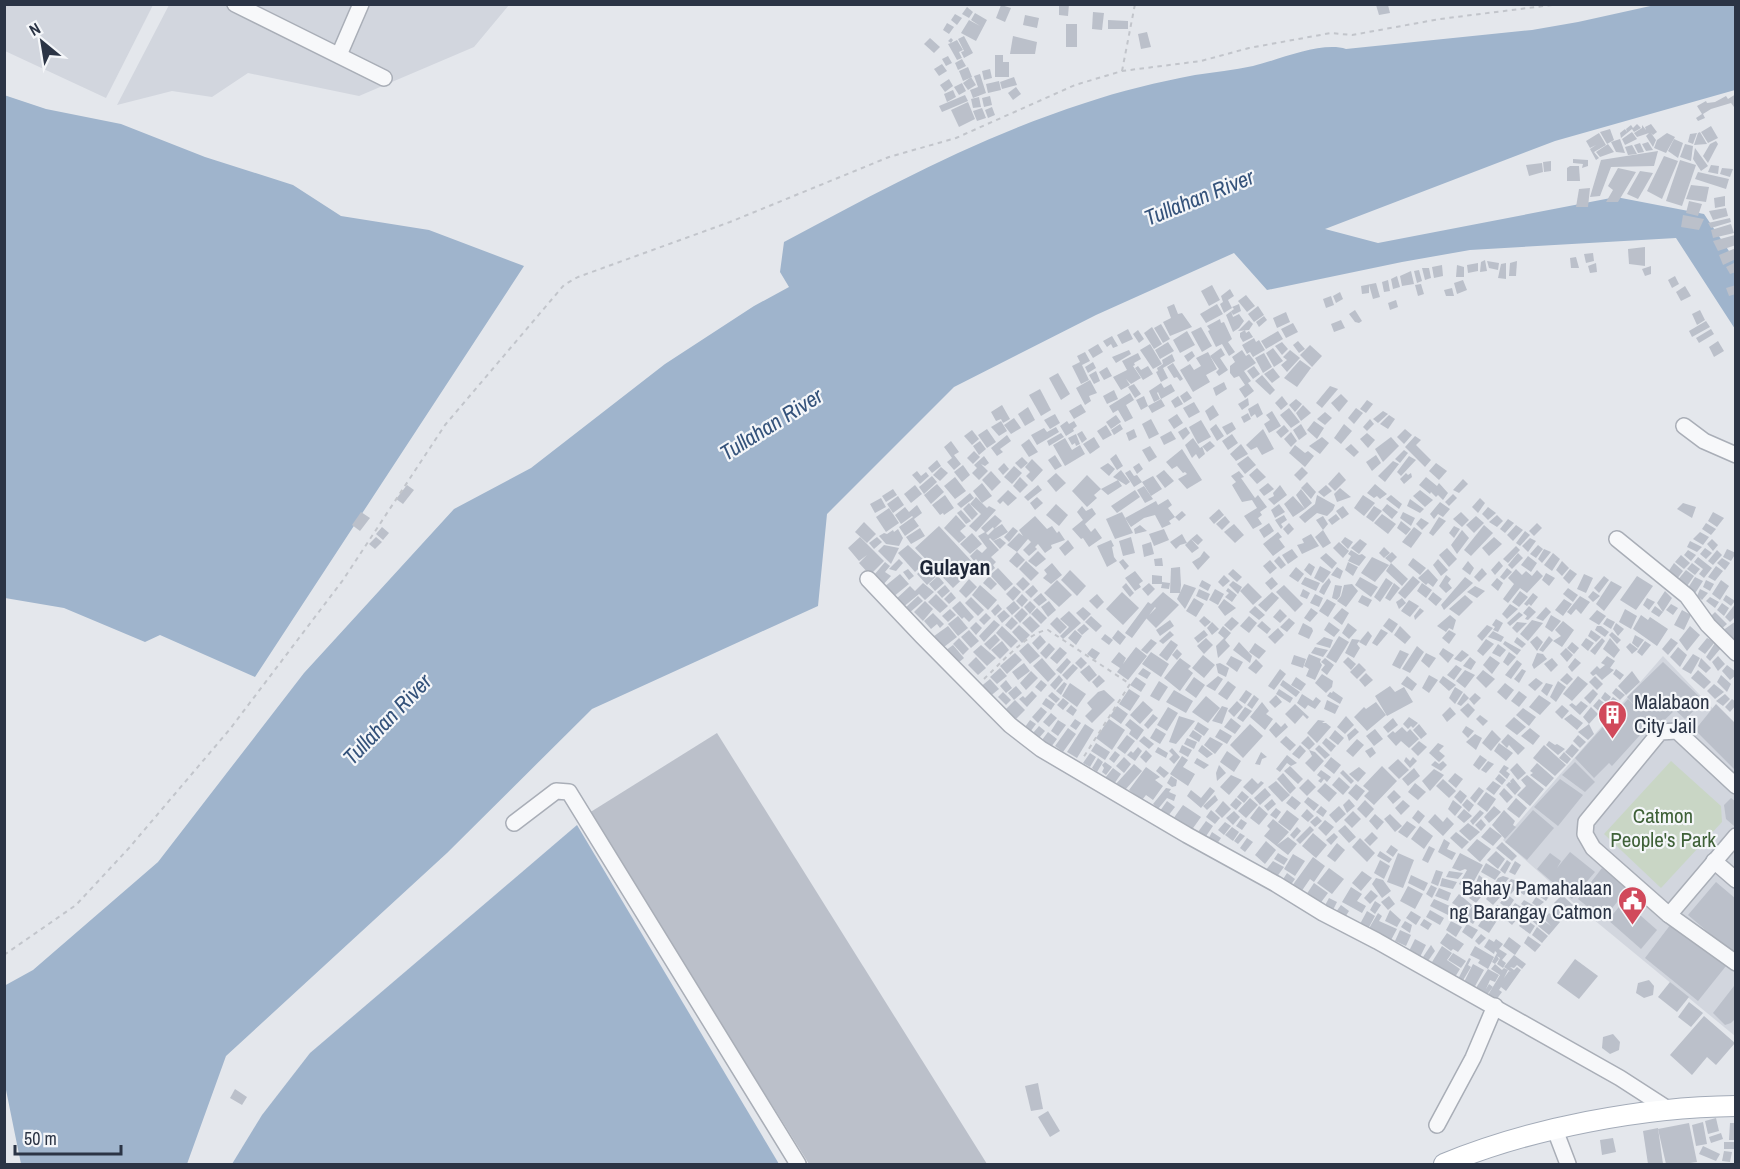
<svg xmlns="http://www.w3.org/2000/svg" width="1740" height="1169" font-family="'Archivo Narrow',sans-serif">
	<rect width="100%" height="100%" fill="#e4e7ec"/>
	<g fill="#d2d6de">
		<polygon points="5,4 153,4 153,5 106,98 5,51"/>
		<polygon points="169,5 509,5 474,47 359,96 248,73 212,97 172,91 117,105"/>
		<polygon points="1663,656 1735,732 1735,1036 1576,905 1503,840"/>
	</g>
	<polygon fill="#c9d6c5" points="1671,761 1721,806 1722,822 1661,888 1604,834"/>
	<g fill="#9fb4cc">
		<path d="M1655 5H1735V90L1555 141 1325 229 1378 243 1616 197 1704 214 1735 260V329L1676 238 1470 250 1402 262 1267 290 1234 253 1096 315 954 387 827 514 818 606 592 709 447 853 226 1056 187 1164H21L5 1085 4 986 33 970 158 862 304 673 454 509 531 468 665 364 754 306 789 287 780 272 784 242C881 190 979 137 1085 103 1120 91 1158 82 1195 75 1214 72 1234 70 1253 66 1278 60 1322 41 1346 49L1532 30 1578 22Z"/>
		<polygon points="4,95 46,109 121,124 205,157 293,185 341,216 429,230 524,266 255,677 160,635 145,642 64,608 5,598"/>
		<polygon points="577,825 779,1164 232,1164 262,1115 310,1053"/>
	</g>
	<g fill="#bbc0ca">
		<polygon points="1059,4 1069,4 1068,16 1059,15"/>
		<polygon points="1001,5 1011,8 1005,22 996,18"/>
		<polygon points="1376,5 1388,5 1390,13 1379,15"/>
		<polygon points="967,7 973,12 969,18 962,14"/>
		<polygon points="1093,12 1104,13 1102,30 1092,29"/>
		<polygon points="975,13 987,20 976,41 961,33 969,20 980,26 971,20"/>
		<polygon points="955,14 962,18 957,25 951,20"/>
		<polygon points="1025,15 1039,18 1037,28 1023,25"/>
		<polygon points="1108,20 1128,21 1128,29 1108,29"/>
		<polygon points="947,23 954,27 949,34 943,30"/>
		<rect x="1066" y="24" width="11" height="23"/>
		<polygon points="1147,32 1151,47 1141,49 1138,34"/>
		<polygon points="964,36 973,53 964,58 961,52 964,51 958,39"/>
		<polygon points="1013,36 1037,42 1035,54 1010,54"/>
		<polygon points="930,38 940,47 934,53 924,44"/>
		<polygon points="951,38 953,40 951,43 957,40 963,50 959,52 962,58 957,60 948,44 951,43 948,41"/>
		<polygon points="995,55 1003,55 1003,62 1009,62 1009,77 995,77"/>
		<polygon points="948,56 952,63 946,66 942,59"/>
		<polygon points="962,59 966,66 958,70 955,63"/>
		<polygon points="942,64 947,71 939,76 934,69"/>
		<polygon points="968,67 972,77 963,81 959,71"/>
		<polygon points="990,69 992,78 984,80 982,71"/>
		<polygon points="980,74 986,93 973,98 970,90 978,87 974,76"/>
		<polygon points="971,77 976,85 968,90 963,83"/>
		<polygon points="1014,77 1017,85 1002,89 1000,82"/>
		<polygon points="949,79 953,86 945,92 940,85"/>
		<polygon points="999,81 1001,90 988,93 986,84"/>
		<polygon points="962,83 966,91 959,95 954,87"/>
		<polygon points="1016,87 1021,94 1013,100 1008,93"/>
		<polygon points="953,90 956,97 947,102 944,94"/>
		<polygon points="1736,94 1736,106 1734,107 1731,103 1711,109 1703,114 1705,118 1698,121 1696,118 1702,114 1697,106 1706,101 1707,103 1715,102 1726,96 1728,99"/>
		<polygon points="965,95 968,101 942,112 939,106"/>
		<polygon points="990,96 992,105 984,107 982,98"/>
		<polygon points="979,97 981,107 973,108 971,99"/>
		<polygon points="968,102 975,119 959,127 951,110"/>
		<polygon points="992,107 995,115 988,118 985,110"/>
		<polygon points="982,108 986,118 977,121 973,111"/>
		<polygon points="1637,124 1641,128 1634,132 1632,129 1621,138 1620,133 1625,129 1627,132 1626,129 1631,125 1633,128"/>
		<polygon points="1651,124 1657,132 1653,135 1651,133 1656,140 1653,147 1646,136 1649,133 1637,137 1634,133 1642,128 1642,125 1646,130 1645,127"/>
		<polygon points="1711,126 1718,138 1708,143 1701,132"/>
		<polygon points="1610,129 1614,140 1607,144 1600,132"/>
		<polygon points="1632,132 1637,139 1625,145 1622,139"/>
		<polygon points="1700,132 1707,144 1694,145 1698,133"/>
		<polygon points="1599,133 1606,145 1594,152 1599,158 1596,160 1590,149 1596,145 1590,148 1586,141"/>
		<polygon points="1667,133 1675,137 1666,153 1654,148 1657,140"/>
		<polygon points="1697,133 1693,144 1688,142 1690,134"/>
		<polygon points="1620,139 1625,153 1616,152 1611,142"/>
		<polygon points="1674,139 1683,143 1678,158 1668,151"/>
		<polygon points="1716,141 1718,144 1708,163 1703,156 1710,144"/>
		<polygon points="1648,142 1653,150 1646,151 1642,144"/>
		<polygon points="1640,143 1644,152 1638,153 1634,145"/>
		<polygon points="1608,144 1614,152 1600,157 1596,152"/>
		<polygon points="1685,144 1693,146 1691,161 1680,157"/>
		<polygon points="1632,145 1637,154 1628,155 1625,147"/>
		<polygon points="1695,148 1708,166 1701,171 1693,159"/>
		<polygon points="1658,151 1654,166 1611,167 1600,196 1590,197 1601,160"/>
		<polygon points="1664,156 1678,161 1662,199 1647,191"/>
		<polygon points="1573,159 1588,160 1588,166 1582,168 1583,164 1573,163"/>
		<polygon points="1680,160 1696,165 1682,206 1666,201"/>
		<polygon points="1551,161 1551,171 1544,172 1543,162"/>
		<polygon points="1542,163 1543,172 1529,176 1526,165"/>
		<polygon points="1711,165 1719,166 1718,174 1708,172"/>
		<polygon points="1570,166 1579,166 1580,181 1567,181 1567,168"/>
		<polygon points="1618,168 1636,172 1618,202 1606,202 1613,190 1608,186"/>
		<polygon points="1722,168 1733,169 1730,177 1720,174"/>
		<polygon points="1640,171 1653,173 1638,199 1627,194"/>
		<polygon points="1698,172 1729,179 1726,189 1695,179"/>
		<polygon points="1691,185 1709,187 1706,202 1686,199"/>
		<polygon points="1590,188 1588,207 1576,207 1579,189"/>
		<polygon points="1725,196 1725,206 1715,208 1714,198"/>
		<polygon points="1689,201 1702,204 1698,216 1686,213"/>
		<polygon points="1726,208 1728,216 1713,220 1709,211"/>
		<polygon points="1683,215 1704,219 1699,230 1681,227"/>
		<polygon points="1730,218 1731,222 1711,228 1708,223"/>
		<polygon points="1731,224 1734,233 1713,238 1711,230"/>
		<polygon points="1735,235 1736,245 1718,251 1713,241"/>
		<polygon points="1645,247 1645,266 1629,264 1628,249"/>
		<polygon points="1736,248 1736,259 1723,265 1719,255"/>
		<polygon points="1593,253 1594,261 1586,263 1584,254"/>
		<polygon points="1576,257 1579,268 1571,268 1570,258"/>
		<polygon points="1485,260 1487,271 1480,272 1481,262"/>
		<polygon points="1487,261 1499,263 1498,270 1489,268"/>
		<polygon points="1517,261 1516,276 1509,276 1510,263"/>
		<polygon points="1736,262 1736,272 1730,274 1726,267"/>
		<polygon points="1478,263 1478,271 1468,273 1467,265"/>
		<polygon points="1506,263 1506,279 1498,278 1501,264"/>
		<polygon points="1596,263 1597,272 1590,273 1588,266"/>
		<polygon points="1442,265 1443,276 1434,278 1432,267"/>
		<polygon points="1457,265 1464,267 1464,277 1456,277"/>
		<polygon points="1651,266 1651,274 1645,276 1642,269"/>
		<polygon points="1422,268 1429,268 1431,278 1425,280"/>
		<polygon points="1419,270 1422,281 1417,283 1414,271"/>
		<polygon points="1411,271 1414,284 1402,286 1400,276"/>
		<polygon points="1397,276 1400,287 1393,289 1391,279"/>
		<polygon points="1675,276 1679,284 1672,288 1668,280"/>
		<polygon points="1388,280 1390,291 1384,292 1382,282"/>
		<polygon points="1463,280 1467,290 1457,294 1454,283"/>
		<polygon points="1376,283 1380,297 1373,299 1369,285 1369,293 1362,294 1361,286"/>
		<polygon points="1421,284 1424,294 1418,296 1415,285"/>
		<polygon points="1212,285 1220,300 1209,306 1201,291"/>
		<polygon points="1736,285 1736,294 1729,296 1726,288"/>
		<polygon points="1685,286 1691,296 1681,301 1676,292"/>
		<polygon points="1452,288 1454,296 1446,296 1444,290"/>
		<polygon points="1230,289 1234,296 1228,300 1232,308 1224,313 1220,304 1223,302 1221,296"/>
		<polygon points="1340,292 1343,299 1336,303 1333,296"/>
		<polygon points="1246,295 1255,306 1247,312 1238,301"/>
		<polygon points="1331,296 1334,305 1326,308 1323,299"/>
		<polygon points="1396,300 1398,307 1390,310 1388,303"/>
		<polygon points="1174,304 1178,314 1182,313 1192,327 1170,336 1163,322 1171,318 1167,307"/>
		<polygon points="1217,304 1223,314 1206,323 1200,314"/>
		<polygon points="1239,304 1241,311 1233,315 1231,311 1233,317 1239,314 1244,321 1239,328 1233,332 1226,315 1234,309 1232,307"/>
		<polygon points="1258,306 1264,315 1254,322 1248,314"/>
		<polygon points="1355,310 1362,321 1359,323 1355,322 1349,314"/>
		<polygon points="1700,310 1705,320 1697,325 1692,314"/>
		<polygon points="1286,312 1290,322 1277,328 1273,318"/>
		<polygon points="1264,316 1267,320 1259,327 1256,322"/>
		<polygon points="1220,319 1221,323 1224,322 1232,339 1228,342 1235,352 1229,356 1222,344 1216,347 1208,331 1210,330 1207,326"/>
		<polygon points="1249,320 1253,324 1249,330 1238,331"/>
		<polygon points="1341,320 1345,328 1334,332 1331,324"/>
		<polygon points="1706,321 1710,327 1692,337 1689,331"/>
		<polygon points="1293,323 1298,332 1286,338 1281,329"/>
		<polygon points="1161,324 1170,339 1163,343 1154,328"/>
		<polygon points="1152,327 1162,344 1154,349 1144,333"/>
		<polygon points="1201,327 1212,346 1202,352 1191,332"/>
		<polygon points="1128,329 1133,339 1122,344 1117,335"/>
		<polygon points="1711,329 1714,334 1699,343 1696,338"/>
		<polygon points="1138,330 1144,339 1139,343 1133,334"/>
		<polygon points="1245,330 1246,333 1249,331 1253,337 1243,342 1240,337 1240,333"/>
		<polygon points="1187,331 1195,345 1180,353 1173,340"/>
		<polygon points="1278,331 1283,339 1266,349 1261,341"/>
		<polygon points="1112,336 1118,346 1113,348 1111,344 1107,347 1103,341"/>
		<polygon points="1254,338 1256,342 1259,340 1265,350 1253,357 1250,352 1247,354 1242,345"/>
		<polygon points="1298,341 1305,349 1299,353 1293,345"/>
		<polygon points="1718,341 1724,351 1714,357 1709,347"/>
		<polygon points="1168,342 1174,351 1160,359 1155,350"/>
		<polygon points="1282,342 1288,349 1282,355 1275,346"/>
		<polygon points="1098,344 1103,352 1093,358 1088,350"/>
		<polygon points="1150,344 1162,364 1153,369 1140,350"/>
		<polygon points="1310,345 1322,356 1312,367 1300,355"/>
		<polygon points="1221,348 1225,355 1220,358 1228,370 1219,376 1216,372 1219,369 1210,356"/>
		<polygon points="1273,348 1283,361 1274,367 1266,353"/>
		<polygon points="1129,350 1131,354 1116,363 1112,357"/>
		<polygon points="1242,350 1246,356 1249,354 1256,363 1244,371 1251,381 1248,383 1254,391 1245,398 1239,389 1245,385 1239,376 1234,378 1230,373 1230,366 1235,362 1232,357"/>
		<polygon points="1290,350 1300,358 1287,372 1281,365 1287,360 1283,357"/>
		<polygon points="1192,351 1195,356 1188,362 1184,356"/>
		<polygon points="1085,352 1090,361 1082,365 1089,380 1081,384 1072,366 1080,362 1077,356"/>
		<polygon points="1208,352 1217,369 1206,375 1210,382 1193,392 1180,370 1190,364 1194,370 1201,366 1196,358"/>
		<polygon points="1138,353 1141,359 1134,363 1135,365 1133,366 1141,378 1131,384 1126,379 1130,385 1121,390 1113,377 1127,370 1122,361"/>
		<polygon points="1264,353 1272,367 1263,373 1255,358"/>
		<polygon points="1172,354 1175,361 1163,368 1168,378 1161,382 1156,372 1158,371 1157,368 1163,364 1162,360"/>
		<polygon points="1300,360 1311,368 1297,387 1284,378"/>
		<polygon points="1093,362 1096,368 1088,373 1085,367"/>
		<polygon points="1173,363 1183,379 1180,381 1177,377 1174,378 1167,367"/>
		<polygon points="1138,366 1141,370 1148,366 1153,374 1143,380 1135,368"/>
		<polygon points="1254,366 1260,374 1253,379 1247,371"/>
		<polygon points="1107,367 1112,376 1104,380 1099,372"/>
		<polygon points="1273,368 1280,377 1272,383 1264,374"/>
		<polygon points="1096,371 1100,381 1094,384 1089,375"/>
		<polygon points="1058,373 1070,394 1061,400 1049,378"/>
		<polygon points="1262,375 1275,390 1270,395 1255,381"/>
		<polygon points="1090,380 1097,393 1089,396 1091,401 1085,405 1076,388"/>
		<polygon points="1224,382 1227,389 1216,396 1213,388"/>
		<polygon points="1161,383 1164,388 1171,384 1175,391 1161,399 1158,392 1157,393 1160,399 1154,402 1149,391"/>
		<polygon points="1134,384 1141,394 1135,398 1128,387"/>
		<polygon points="1330,386 1338,389 1322,408 1316,403"/>
		<polygon points="1040,389 1051,410 1041,416 1029,395"/>
		<polygon points="1114,390 1118,399 1107,404 1103,396"/>
		<polygon points="1187,391 1192,398 1184,403 1180,396"/>
		<polygon points="1130,393 1134,400 1126,405 1133,418 1125,422 1118,410 1113,413 1109,406"/>
		<polygon points="1341,394 1348,401 1339,412 1331,403"/>
		<polygon points="1144,396 1148,406 1161,399 1165,406 1152,413 1148,406 1141,410 1136,400"/>
		<polygon points="1178,396 1183,404 1175,408 1171,401"/>
		<polygon points="1282,396 1288,404 1281,410 1275,403"/>
		<polygon points="1248,398 1249,405 1242,410 1238,404"/>
		<polygon points="1296,399 1302,404 1295,412 1289,405"/>
		<polygon points="1367,400 1373,404 1366,413 1360,409"/>
		<polygon points="1194,402 1200,412 1189,418 1183,408"/>
		<polygon points="1258,403 1263,414 1257,418 1255,414 1251,417 1248,409"/>
		<polygon points="1081,404 1086,412 1074,419 1069,411"/>
		<polygon points="1002,405 1010,419 1003,423 1001,419 996,421 991,412"/>
		<polygon points="1213,405 1219,415 1210,421 1205,411"/>
		<polygon points="1303,405 1311,413 1301,421 1296,413"/>
		<polygon points="1028,407 1035,420 1025,426 1018,414"/>
		<polygon points="1289,408 1300,422 1291,428 1280,415"/>
		<polygon points="1356,408 1363,413 1354,424 1348,418"/>
		<polygon points="1272,411 1281,426 1269,433 1264,424 1270,420 1266,415"/>
		<polygon points="1383,411 1388,414 1378,423 1373,419"/>
		<polygon points="1325,412 1332,418 1325,425 1317,419"/>
		<polygon points="1248,413 1251,419 1244,423 1241,417"/>
		<polygon points="1055,414 1060,423 1050,429 1044,420"/>
		<polygon points="1177,414 1183,423 1174,429 1168,420"/>
		<polygon points="1116,415 1121,422 1111,429 1106,422"/>
		<polygon points="1389,415 1395,419 1388,429 1380,424"/>
		<polygon points="1014,418 1021,428 1011,434 1004,425"/>
		<polygon points="1151,419 1159,434 1149,439 1142,424"/>
		<polygon points="1370,419 1374,424 1367,431 1363,427"/>
		<polygon points="1201,420 1211,437 1198,444 1189,427"/>
		<polygon points="1001,421 1007,431 999,436 991,427"/>
		<polygon points="1067,421 1069,424 1074,421 1077,426 1073,429 1074,431 1066,436 1060,426"/>
		<polygon points="1314,421 1324,428 1317,439 1307,430"/>
		<polygon points="1232,422 1236,429 1227,435 1222,427"/>
		<polygon points="1120,424 1123,429 1114,435 1111,430"/>
		<polygon points="1216,424 1224,436 1217,441 1210,429"/>
		<polygon points="1301,424 1307,434 1299,440 1293,430"/>
		<polygon points="1344,424 1352,431 1341,444 1334,438"/>
		<polygon points="1106,425 1112,435 1103,440 1097,431"/>
		<polygon points="1284,425 1289,431 1281,438 1276,432"/>
		<polygon points="1056,427 1059,432 1037,445 1031,435 1044,428 1047,432"/>
		<polygon points="1186,427 1190,433 1183,440 1178,432"/>
		<polygon points="987,429 996,442 987,448 978,435"/>
		<polygon points="1134,429 1137,437 1129,441 1126,433"/>
		<polygon points="1263,429 1274,449 1262,455 1257,447 1251,450 1246,445"/>
		<polygon points="1405,429 1412,435 1404,444 1397,437"/>
		<polygon points="972,430 979,439 972,445 964,436"/>
		<polygon points="1082,431 1087,439 1082,443 1077,434"/>
		<polygon points="1171,431 1176,439 1164,445 1160,437"/>
		<polygon points="1291,432 1297,441 1291,447 1284,439"/>
		<polygon points="1061,433 1064,437 1049,446 1047,441"/>
		<polygon points="1367,433 1375,440 1368,448 1360,439"/>
		<polygon points="1076,434 1080,444 1076,446 1075,443 1072,445 1068,438"/>
		<polygon points="1232,434 1238,443 1228,450 1222,441"/>
		<polygon points="1007,435 1011,441 1000,449 1003,452 997,456 991,448"/>
		<polygon points="1415,436 1421,440 1416,445 1431,460 1425,467 1405,447"/>
		<polygon points="1094,437 1100,447 1090,454 1083,444"/>
		<polygon points="1322,437 1329,443 1320,454 1309,446"/>
		<polygon points="1391,437 1399,446 1383,462 1375,449"/>
		<polygon points="1065,438 1072,450 1080,445 1085,454 1065,466 1053,445"/>
		<polygon points="1193,438 1200,448 1210,441 1215,446 1207,452 1202,446 1205,454 1199,459 1196,454 1192,458 1185,445"/>
		<polygon points="1029,439 1038,452 1029,457 1021,445"/>
		<polygon points="951,441 959,452 954,455 961,464 954,470 947,462 952,458 944,447"/>
		<polygon points="980,441 986,449 979,455 973,446"/>
		<polygon points="1241,444 1248,454 1236,461 1230,454"/>
		<polygon points="1351,444 1359,452 1354,457 1345,449"/>
		<polygon points="1295,445 1305,453 1308,451 1314,456 1305,467 1289,453"/>
		<polygon points="1150,446 1157,457 1149,462 1142,450"/>
		<polygon points="1182,449 1202,480 1187,489 1178,479 1187,474 1185,472 1183,473 1177,466 1172,469 1166,462"/>
		<polygon points="1404,450 1408,453 1400,463 1395,459"/>
		<polygon points="974,451 980,457 973,464 967,458"/>
		<polygon points="1116,454 1123,466 1117,470 1110,459"/>
		<polygon points="1055,455 1062,466 1055,470 1048,460"/>
		<polygon points="1376,455 1381,463 1372,471 1366,462"/>
		<polygon points="984,456 989,463 985,466 981,464 988,471 979,480 972,473 977,468 974,465"/>
		<polygon points="1248,456 1256,465 1245,474 1237,464"/>
		<polygon points="1409,456 1416,460 1401,476 1397,472"/>
		<polygon points="1022,457 1028,463 1021,469 1015,463"/>
		<polygon points="1032,459 1043,470 1032,482 1026,476 1030,472 1025,467"/>
		<polygon points="937,460 941,466 932,473 928,468"/>
		<polygon points="1393,461 1399,464 1385,482 1378,476"/>
		<polygon points="1004,463 1009,469 1003,475 998,469"/>
		<polygon points="1108,463 1115,469 1109,476 1100,468"/>
		<polygon points="1139,463 1143,469 1137,474 1133,467"/>
		<polygon points="1436,463 1447,471 1439,480 1429,471"/>
		<polygon points="963,465 970,475 962,482 954,472"/>
		<polygon points="1014,466 1022,473 1012,484 1004,477"/>
		<polygon points="941,467 948,473 940,481 933,475"/>
		<polygon points="1302,467 1308,473 1300,481 1294,475"/>
		<polygon points="1257,468 1266,477 1257,484 1249,475"/>
		<polygon points="1121,470 1130,482 1126,485 1118,480 1122,486 1108,495 1101,489 1118,480 1113,477"/>
		<polygon points="1130,470 1134,476 1137,475 1142,482 1153,476 1162,489 1151,496 1142,482 1134,487 1125,473"/>
		<polygon points="1164,470 1174,481 1165,488 1156,476"/>
		<polygon points="917,471 921,476 926,472 929,476 920,484 912,475"/>
		<polygon points="991,471 1001,482 992,491 982,480"/>
		<polygon points="1239,471 1244,477 1241,478 1255,498 1258,495 1267,507 1260,512 1262,515 1258,518 1262,524 1253,529 1244,516 1257,508 1252,500 1242,502 1232,485 1236,482 1231,476"/>
		<polygon points="1339,472 1346,480 1335,491 1328,484"/>
		<polygon points="1056,473 1066,483 1056,492 1047,481"/>
		<polygon points="1406,473 1408,475 1411,473 1412,477 1404,484 1400,479"/>
		<polygon points="1087,475 1101,489 1094,495 1097,498 1087,507 1072,491"/>
		<polygon points="932,476 937,482 924,494 919,487"/>
		<polygon points="955,477 966,491 955,499 944,486"/>
		<polygon points="1020,477 1028,485 1020,493 1013,486"/>
		<polygon points="1426,477 1437,486 1439,483 1448,493 1443,500 1438,495 1436,497 1431,492 1430,494 1419,485"/>
		<polygon points="1463,479 1468,484 1459,493 1453,490"/>
		<polygon points="1307,482 1316,492 1311,499 1301,488"/>
		<polygon points="982,483 992,496 982,503 973,491"/>
		<polygon points="1268,483 1274,489 1264,496 1259,490"/>
		<polygon points="937,484 944,492 931,504 924,495"/>
		<polygon points="1375,484 1387,494 1380,499 1377,496 1374,498 1367,493"/>
		<polygon points="407,485 414,490 403,504 396,499"/>
		<polygon points="915,485 922,494 911,503 904,494"/>
		<polygon points="1038,485 1042,490 1028,501 1024,497"/>
		<polygon points="1280,485 1287,495 1274,505 1268,499 1274,496 1273,493"/>
		<polygon points="1326,485 1332,491 1324,497 1318,492"/>
		<polygon points="1144,486 1153,499 1145,503 1137,490"/>
		<polygon points="1340,488 1351,497 1337,502 1334,494"/>
		<polygon points="893,489 897,495 886,502 882,496"/>
		<polygon points="1301,489 1312,503 1305,509 1293,517 1284,504 1293,496 1305,509 1296,495"/>
		<polygon points="1008,490 1017,498 1008,506 1003,501 1000,504 997,501"/>
		<polygon points="1135,490 1140,497 1117,513 1111,506"/>
		<polygon points="1420,490 1433,500 1425,507 1413,496"/>
		<polygon points="970,493 974,498 961,508 957,504"/>
		<polygon points="1453,494 1457,498 1449,506 1445,502"/>
		<polygon points="945,495 954,508 944,515 943,513 940,515 932,505"/>
		<polygon points="1317,495 1335,505 1333,510 1327,516 1317,513 1305,523 1299,517 1315,504"/>
		<polygon points="1363,495 1375,503 1364,516 1354,508"/>
		<polygon points="1391,495 1402,504 1399,509 1386,499"/>
		<polygon points="898,496 904,505 893,513 887,504"/>
		<polygon points="976,497 987,508 989,506 996,510 976,532 969,526 981,514 970,504"/>
		<polygon points="1037,497 1043,503 1035,510 1030,503"/>
		<polygon points="881,498 886,507 875,513 870,504"/>
		<polygon points="1480,498 1485,503 1478,513 1472,507"/>
		<polygon points="1168,499 1172,505 1168,508 1175,517 1182,511 1186,515 1179,521 1175,517 1169,521 1171,524 1162,528 1155,515 1144,518 1131,527 1125,518 1156,501 1158,505"/>
		<polygon points="1410,499 1424,509 1420,513 1407,506"/>
		<polygon points="1440,502 1450,509 1443,517 1438,514 1434,519 1430,514"/>
		<polygon points="969,503 978,514 972,520 963,509"/>
		<polygon points="1683,503 1696,507 1692,518 1677,509"/>
		<polygon points="1056,504 1068,515 1059,526 1046,515"/>
		<polygon points="1279,504 1285,512 1275,518 1271,510"/>
		<polygon points="1387,504 1398,512 1392,519 1382,510"/>
		<polygon points="917,505 922,513 914,519 919,526 905,536 899,527 913,517 912,516 901,524 895,515 905,507 909,512"/>
		<polygon points="1082,506 1086,511 1092,508 1096,514 1085,524 1091,532 1095,528 1102,538 1089,547 1083,538 1081,539 1072,529 1083,520 1077,512"/>
		<polygon points="1343,506 1349,514 1342,519 1336,511"/>
		<polygon points="1374,506 1382,511 1373,522 1366,517"/>
		<polygon points="1488,507 1496,513 1488,520 1482,514"/>
		<polygon points="889,508 899,523 886,532 876,517"/>
		<polygon points="1219,509 1224,515 1214,524 1209,518"/>
		<polygon points="961,510 971,521 966,524 957,513"/>
		<polygon points="361,512 370,518 360,531 352,525"/>
		<polygon points="1122,512 1133,533 1115,539 1106,519"/>
		<polygon points="1403,512 1415,518 1411,526 1400,518"/>
		<polygon points="1461,512 1469,520 1462,527 1453,519"/>
		<polygon points="1713,512 1724,518 1717,527 1708,521"/>
		<polygon points="1336,514 1340,519 1332,525 1328,520"/>
		<polygon points="1382,514 1396,524 1388,534 1374,523"/>
		<polygon points="956,515 966,526 960,531 966,537 959,543 944,528"/>
		<polygon points="995,515 1002,521 994,529 1002,524 1008,532 993,541 990,538 989,539 999,550 991,557 996,562 993,565 995,568 988,574 976,559 974,561 970,556 977,549 982,553 987,548 978,536 985,532 988,535 994,529 993,527 986,533 981,528"/>
		<polygon points="1284,515 1287,520 1281,524 1283,527 1281,529 1275,520"/>
		<polygon points="1497,515 1503,521 1497,527 1489,522"/>
		<polygon points="1035,516 1047,529 1052,526 1057,533 1059,531 1065,540 1051,545 1052,548 1045,553 1038,544 1035,547 1037,549 1029,556 1023,550 1031,542 1028,539 1017,552 1007,545 1019,533 1023,536 1019,530"/>
		<polygon points="1225,516 1230,522 1222,530 1216,524"/>
		<polygon points="1323,516 1328,524 1323,530 1316,520"/>
		<polygon points="1476,516 1484,523 1474,533 1466,525"/>
		<polygon points="1439,517 1446,521 1433,536 1429,533"/>
		<polygon points="1421,518 1429,523 1422,530 1416,524"/>
		<polygon points="1508,519 1514,523 1505,533 1500,529"/>
		<polygon points="1401,521 1411,529 1406,535 1397,528"/>
		<polygon points="864,522 876,534 867,543 855,532"/>
		<polygon points="1269,523 1274,531 1264,538 1259,530"/>
		<polygon points="1289,523 1294,529 1288,535 1283,529"/>
		<polygon points="1537,523 1542,528 1534,536 1529,531"/>
		<polygon points="1706,523 1716,529 1711,535 1702,529"/>
		<polygon points="1234,524 1244,535 1235,543 1224,532"/>
		<polygon points="1140,525 1147,531 1135,534 1134,529"/>
		<polygon points="1484,525 1493,533 1471,556 1464,550"/>
		<polygon points="1516,525 1523,530 1513,541 1507,535"/>
		<polygon points="939,526 976,566 953,588 915,548"/>
		<polygon points="1454,526 1460,529 1454,538 1449,533"/>
		<polygon points="382,527 389,533 383,540 376,534"/>
		<polygon points="1013,527 1018,531 1009,542 1004,537"/>
		<polygon points="1414,527 1422,533 1411,548 1402,542"/>
		<polygon points="920,528 925,536 911,544 906,537"/>
		<polygon points="898,529 903,538 899,546 886,544 879,536 884,533 887,534 893,530 894,532"/>
		<polygon points="1164,529 1169,540 1154,546 1149,534"/>
		<polygon points="1323,530 1331,543 1323,548 1315,537"/>
		<polygon points="1462,530 1469,538 1457,554 1451,545"/>
		<polygon points="1525,531 1530,535 1520,546 1516,543"/>
		<polygon points="1278,532 1282,537 1279,539 1285,547 1273,556 1263,544"/>
		<polygon points="1700,532 1709,537 1703,545 1693,539"/>
		<polygon points="972,533 982,544 970,554 960,544"/>
		<polygon points="1182,534 1187,543 1191,539 1197,534 1203,540 1198,545 1191,539 1199,548 1192,553 1185,545 1187,543 1180,545 1176,549 1170,542"/>
		<polygon points="1311,534 1319,546 1302,554 1297,545 1304,543 1302,539"/>
		<polygon points="376,537 382,542 375,549 369,544"/>
		<polygon points="860,537 884,561 870,575 859,563 867,555 859,561 848,548"/>
		<polygon points="877,537 882,542 874,549 869,543"/>
		<polygon points="1131,537 1135,553 1123,556 1119,541"/>
		<polygon points="1345,537 1353,542 1348,549 1341,542"/>
		<polygon points="1494,537 1502,544 1489,556 1482,548"/>
		<polygon points="1000,538 1006,543 1000,549 993,541"/>
		<polygon points="1530,538 1536,541 1528,552 1522,546"/>
		<polygon points="1360,539 1367,544 1359,554 1351,548"/>
		<polygon points="1712,539 1718,545 1713,551 1707,544"/>
		<polygon points="1068,540 1074,548 1065,556 1059,548"/>
		<polygon points="1111,540 1114,546 1112,547 1114,557 1117,561 1107,567 1097,546"/>
		<polygon points="1690,541 1702,547 1697,552 1687,547"/>
		<polygon points="1151,542 1154,554 1144,557 1142,545"/>
		<polygon points="1339,542 1349,551 1343,558 1333,548"/>
		<polygon points="884,545 899,548 891,564 878,551"/>
		<polygon points="908,545 926,562 915,572 898,553"/>
		<polygon points="1538,545 1543,549 1536,558 1530,554"/>
		<polygon points="1516,546 1520,550 1508,563 1503,559"/>
		<polygon points="1384,547 1390,553 1384,558 1379,553"/>
		<polygon points="1447,548 1457,559 1449,567 1439,555"/>
		<polygon points="1705,548 1712,553 1706,559 1700,554"/>
		<polygon points="1292,549 1298,557 1288,564 1282,555"/>
		<polygon points="1544,549 1551,552 1542,563 1538,559"/>
		<polygon points="1727,549 1736,553 1731,561 1723,557"/>
		<polygon points="1351,550 1359,555 1362,554 1366,557 1359,566 1348,561 1351,556 1348,554"/>
		<polygon points="1688,550 1696,555 1691,561 1684,555"/>
		<polygon points="1717,550 1722,555 1713,565 1708,561"/>
		<polygon points="1038,551 1046,559 1036,567 1028,561"/>
		<polygon points="1204,551 1210,557 1198,570 1192,562 1200,557"/>
		<polygon points="1017,552 1025,560 1017,568 1009,561"/>
		<polygon points="1392,552 1397,557 1391,563 1385,558"/>
		<polygon points="1326,553 1337,563 1332,569 1320,558"/>
		<polygon points="1518,553 1523,558 1512,569 1508,565"/>
		<polygon points="1553,553 1560,559 1552,571 1544,565"/>
		<polygon points="1681,555 1690,563 1684,569 1675,562"/>
		<polygon points="1279,556 1286,565 1281,569 1274,561"/>
		<polygon points="1528,556 1537,563 1531,572 1521,565"/>
		<polygon points="1372,557 1389,565 1375,582 1361,573"/>
		<polygon points="1698,557 1712,568 1704,578 1699,574 1703,569 1694,562"/>
		<polygon points="1162,558 1163,566 1155,566 1154,559"/>
		<polygon points="1413,558 1426,568 1420,575 1408,565"/>
		<polygon points="1722,558 1730,563 1725,570 1717,563"/>
		<polygon points="899,559 903,563 896,571 889,569"/>
		<polygon points="1123,559 1129,566 1125,570 1119,562"/>
		<polygon points="1438,559 1448,570 1441,576 1433,565"/>
		<polygon points="1270,560 1277,568 1270,574 1263,566"/>
		<polygon points="1026,561 1039,573 1031,581 1019,569"/>
		<polygon points="1468,561 1474,568 1470,575 1462,569"/>
		<polygon points="1499,561 1503,566 1495,575 1491,570"/>
		<polygon points="1562,561 1569,568 1562,576 1556,570"/>
		<polygon points="885,562 890,566 885,572 891,576 882,586 874,575"/>
		<polygon points="1348,562 1358,567 1353,576 1345,570"/>
		<polygon points="1052,563 1062,575 1051,584 1043,578 1047,574 1044,570"/>
		<polygon points="1309,563 1315,567 1311,576 1304,570"/>
		<polygon points="1391,563 1408,579 1402,586 1386,571"/>
		<polygon points="1674,563 1683,571 1677,579 1668,572"/>
		<polygon points="1692,563 1700,569 1695,575 1687,569"/>
		<polygon points="928,564 938,575 927,585 917,574"/>
		<polygon points="1320,566 1331,572 1323,583 1314,578"/>
		<polygon points="1716,566 1723,571 1715,581 1708,577"/>
		<polygon points="1180,567 1181,585 1180,593 1170,593 1171,568"/>
		<polygon points="1296,567 1304,574 1298,582 1289,576"/>
		<polygon points="1337,567 1343,571 1340,579 1331,575"/>
		<polygon points="998,568 1013,584 1005,591 990,575"/>
		<polygon points="1482,568 1487,574 1479,582 1474,577"/>
		<polygon points="1507,568 1512,572 1504,580 1500,577"/>
		<polygon points="908,569 914,576 909,580 903,572"/>
		<polygon points="1233,569 1242,577 1237,582 1228,574"/>
		<polygon points="1428,569 1438,580 1433,587 1428,583 1426,585 1418,578"/>
		<polygon points="1516,569 1522,575 1526,571 1532,576 1537,570 1543,576 1527,593 1520,588 1508,603 1503,599 1514,584 1508,578"/>
		<polygon points="1570,569 1577,574 1569,584 1563,578"/>
		<polygon points="1070,570 1086,586 1077,596 1061,580"/>
		<polygon points="1686,570 1694,576 1685,589 1676,582"/>
		<polygon points="1135,571 1143,581 1139,584 1141,587 1135,591 1125,578"/>
		<polygon points="1546,573 1555,578 1549,586 1542,580"/>
		<polygon points="900,574 909,584 893,597 884,587"/>
		<polygon points="1584,574 1593,578 1586,593 1577,589"/>
		<polygon points="1152,575 1162,576 1162,582 1170,583 1169,589 1161,588 1162,584 1152,584"/>
		<polygon points="1224,575 1230,581 1223,587 1218,582"/>
		<polygon points="1446,575 1451,579 1448,583 1452,588 1446,593 1439,586"/>
		<polygon points="938,576 944,583 935,591 929,584"/>
		<polygon points="989,576 997,584 991,590 983,583"/>
		<polygon points="1413,576 1420,582 1405,599 1398,593"/>
		<polygon points="1604,576 1609,580 1599,593 1594,588"/>
		<polygon points="1637,576 1653,586 1636,610 1620,600"/>
		<polygon points="1023,577 1030,584 1023,591 1016,584"/>
		<polygon points="1272,577 1278,584 1271,590 1265,583"/>
		<polygon points="1305,577 1320,583 1316,591 1301,584"/>
		<polygon points="1360,577 1378,587 1371,597 1355,585"/>
		<polygon points="1465,577 1473,583 1444,610 1441,605"/>
		<polygon points="1695,577 1703,581 1694,595 1686,591"/>
		<polygon points="1329,578 1331,582 1324,595 1319,592 1322,586"/>
		<polygon points="1386,578 1393,583 1380,602 1374,597"/>
		<polygon points="1497,578 1503,583 1498,591 1491,585"/>
		<polygon points="969,579 977,587 966,598 959,591"/>
		<polygon points="1057,580 1072,595 1059,607 1044,593"/>
		<polygon points="1202,580 1211,585 1208,591 1199,586"/>
		<polygon points="1706,580 1714,584 1710,591 1703,587"/>
		<polygon points="1721,580 1729,586 1720,600 1712,594"/>
		<polygon points="1233,581 1242,587 1238,594 1229,585"/>
		<polygon points="1611,581 1622,587 1604,611 1596,604"/>
		<polygon points="923,583 934,592 925,600 919,594 902,608 894,601 910,586 915,591"/>
		<polygon points="1126,583 1134,593 1130,597 1122,587"/>
		<polygon points="1149,583 1155,589 1148,596 1142,589"/>
		<polygon points="1248,583 1262,597 1253,605 1240,591"/>
		<polygon points="1394,583 1400,588 1390,601 1385,598"/>
		<polygon points="1422,583 1432,590 1426,598 1417,591"/>
		<polygon points="1184,584 1196,588 1185,609 1177,599"/>
		<polygon points="1352,584 1358,591 1346,607 1337,601 1341,596 1344,585"/>
		<polygon points="945,585 950,591 942,598 937,592"/>
		<polygon points="980,585 997,600 988,610 972,595"/>
		<polygon points="1033,585 1038,591 1031,598 1025,592"/>
		<polygon points="1284,585 1303,604 1295,612 1276,592"/>
		<polygon points="1335,585 1342,586 1340,596 1337,600 1332,598"/>
		<polygon points="1014,586 1021,592 1013,601 1006,594"/>
		<polygon points="1475,586 1485,591 1477,598 1467,592"/>
		<polygon points="1228,588 1237,595 1232,602 1225,597 1229,593 1226,591"/>
		<polygon points="1568,588 1578,595 1573,602 1563,594"/>
		<polygon points="1199,589 1210,594 1207,601 1196,596"/>
		<polygon points="1215,589 1224,594 1218,605 1209,600"/>
		<polygon points="1303,589 1310,593 1307,599 1300,596"/>
		<polygon points="1700,589 1708,593 1702,600 1697,596"/>
		<polygon points="1520,591 1528,597 1519,607 1512,602"/>
		<polygon points="1593,591 1600,596 1593,602 1588,597"/>
		<polygon points="1665,591 1672,598 1663,612 1659,617 1651,612 1655,606 1663,612 1657,603"/>
		<polygon points="951,592 956,598 949,604 944,599"/>
		<polygon points="1122,592 1139,608 1123,625 1106,609"/>
		<polygon points="1163,592 1179,605 1156,628 1146,618 1156,608 1155,607 1132,638 1125,633 1148,602 1151,604"/>
		<polygon points="1272,592 1279,598 1266,612 1258,605"/>
		<polygon points="1433,592 1442,599 1436,606 1428,599"/>
		<polygon points="1041,593 1047,600 1039,606 1033,600"/>
		<polygon points="1533,593 1538,597 1531,606 1529,604 1527,606 1524,604"/>
		<polygon points="936,594 948,606 940,613 928,602"/>
		<polygon points="1022,594 1028,600 1022,607 1016,601"/>
		<polygon points="1097,594 1104,602 1097,609 1089,601"/>
		<polygon points="1315,594 1323,598 1319,607 1310,603"/>
		<polygon points="1362,595 1372,600 1368,607 1358,602"/>
		<polygon points="1465,595 1473,602 1459,616 1449,609"/>
		<polygon points="1726,595 1735,601 1731,606 1723,600"/>
		<polygon points="918,596 923,601 908,614 904,609"/>
		<polygon points="1580,596 1590,602 1581,614 1576,609 1571,615 1567,612"/>
		<polygon points="971,597 984,610 978,616 965,603"/>
		<polygon points="1710,597 1719,602 1715,608 1706,601"/>
		<polygon points="1194,598 1204,604 1196,617 1186,611"/>
		<polygon points="1402,598 1406,603 1399,609 1396,602"/>
		<polygon points="1647,598 1655,602 1649,610 1643,605"/>
		<polygon points="1224,599 1236,608 1225,616 1218,607"/>
		<polygon points="1327,599 1336,604 1328,617 1319,611"/>
		<polygon points="1564,599 1572,604 1563,616 1555,610"/>
		<polygon points="1409,600 1419,606 1410,617 1401,611"/>
		<polygon points="925,601 933,609 923,621 914,612"/>
		<polygon points="960,601 974,617 969,622 964,617 962,619 952,608"/>
		<polygon points="1014,601 1020,608 1012,615 1006,608"/>
		<polygon points="1030,601 1036,607 1030,614 1024,607"/>
		<polygon points="1049,601 1056,610 1048,617 1041,607"/>
		<polygon points="1722,603 1729,608 1724,616 1717,610"/>
		<polygon points="1736,603 1736,616 1730,622 1725,617"/>
		<polygon points="998,604 1002,609 995,616 991,611"/>
		<polygon points="1510,604 1518,609 1507,619 1502,614"/>
		<polygon points="1671,604 1678,608 1673,615 1666,610"/>
		<polygon points="1255,606 1265,615 1259,620 1249,612"/>
		<polygon points="1529,606 1536,612 1528,620 1525,619 1527,616 1523,613"/>
		<polygon points="1083,607 1091,614 1084,621 1076,613"/>
		<polygon points="1546,607 1551,612 1543,621 1536,618"/>
		<polygon points="1022,608 1028,614 1020,623 1014,616"/>
		<polygon points="1037,608 1047,618 1041,624 1031,614"/>
		<polygon points="1311,608 1318,613 1310,622 1304,618"/>
		<polygon points="1342,608 1349,613 1342,625 1333,618"/>
		<polygon points="1420,608 1424,611 1415,620 1414,616"/>
		<polygon points="950,609 956,615 948,622 942,616"/>
		<polygon points="1280,609 1287,616 1280,623 1273,617"/>
		<polygon points="1625,609 1637,616 1631,629 1619,622"/>
		<polygon points="1004,610 1010,616 1002,623 997,616"/>
		<polygon points="1597,610 1606,616 1599,625 1589,619"/>
		<polygon points="1682,610 1691,615 1684,630 1674,625"/>
		<polygon points="1069,611 1081,623 1063,639 1060,636 1069,627 1060,619"/>
		<polygon points="1519,612 1523,615 1510,626 1507,623"/>
		<polygon points="1715,612 1727,624 1720,630 1708,619"/>
		<polygon points="933,613 944,624 940,628 937,624 931,629 924,621"/>
		<polygon points="986,613 991,618 984,625 979,620"/>
		<polygon points="1450,615 1456,620 1453,630 1449,628 1446,632 1437,626"/>
		<polygon points="1551,615 1561,621 1552,632 1545,627"/>
		<polygon points="1641,615 1648,620 1650,617 1668,629 1657,646 1633,629"/>
		<polygon points="958,616 968,628 958,636 948,624"/>
		<polygon points="1030,616 1040,626 1032,633 1022,623"/>
		<polygon points="1091,616 1102,626 1096,632 1085,622"/>
		<polygon points="1204,616 1211,622 1205,627 1199,621"/>
		<polygon points="1249,616 1257,623 1249,633 1240,626"/>
		<polygon points="1012,617 1018,623 1011,630 1005,625"/>
		<polygon points="1057,617 1067,627 1060,634 1050,624"/>
		<polygon points="1232,617 1239,623 1231,631 1224,625"/>
		<polygon points="1289,618 1295,623 1287,632 1280,627"/>
		<polygon points="1389,618 1398,624 1392,633 1383,626"/>
		<polygon points="1607,618 1615,622 1611,629 1603,624"/>
		<polygon points="1496,619 1503,623 1498,632 1493,630 1495,627 1492,625"/>
		<polygon points="994,620 1000,625 984,642 979,636"/>
		<polygon points="1170,620 1174,626 1160,636 1156,630"/>
		<polygon points="1532,620 1543,623 1528,641 1520,634"/>
		<polygon points="1262,621 1271,629 1267,634 1257,626"/>
		<polygon points="1563,621 1574,630 1562,647 1553,641 1561,636 1555,630"/>
		<polygon points="1736,621 1736,637 1732,641 1722,631"/>
		<polygon points="976,622 982,628 976,635 970,628"/>
		<polygon points="1212,622 1219,629 1212,635 1207,628"/>
		<polygon points="1329,622 1340,630 1334,637 1324,630"/>
		<polygon points="1517,622 1527,623 1517,633 1512,628"/>
		<polygon points="1303,623 1312,628 1313,631 1309,639 1298,634"/>
		<polygon points="1348,623 1357,630 1349,639 1342,633"/>
		<polygon points="1616,623 1624,629 1618,636 1613,629"/>
		<polygon points="1084,624 1089,629 1082,635 1077,630"/>
		<polygon points="1019,625 1030,635 1022,643 1012,632"/>
		<polygon points="1487,625 1493,628 1482,641 1477,636"/>
		<polygon points="948,626 957,637 940,650 930,639"/>
		<polygon points="1002,626 1018,641 1011,648 996,633"/>
		<polygon points="1223,626 1231,633 1225,640 1230,646 1218,658 1216,646 1224,638 1218,633"/>
		<polygon points="1400,626 1411,637 1405,644 1394,635"/>
		<polygon points="1597,626 1601,626 1609,632 1605,637 1595,630"/>
		<polygon points="1690,626 1700,635 1687,651 1679,640"/>
		<polygon points="1278,628 1284,635 1275,644 1268,637"/>
		<polygon points="1381,629 1388,633 1377,646 1372,643"/>
		<polygon points="969,630 979,641 971,648 961,637"/>
		<polygon points="1075,630 1082,636 1076,645 1068,638"/>
		<polygon points="1118,630 1126,637 1120,645 1112,638"/>
		<polygon points="1204,630 1208,635 1198,643 1194,638"/>
		<polygon points="1449,630 1456,634 1449,644 1442,638"/>
		<polygon points="1591,630 1601,637 1596,642 1588,636"/>
		<polygon points="1170,631 1174,635 1163,644 1159,641"/>
		<polygon points="1368,631 1372,636 1366,646 1359,642"/>
		<polygon points="1493,631 1504,637 1501,642 1488,637"/>
		<polygon points="1612,632 1621,640 1617,644 1609,635"/>
		<polygon points="995,634 1000,640 990,650 984,644"/>
		<polygon points="1105,634 1113,640 1109,645 1101,639"/>
		<polygon points="1040,635 1046,642 1038,650 1032,643"/>
		<polygon points="1635,635 1644,640 1638,648 1632,643"/>
		<polygon points="1339,636 1349,642 1336,663 1326,657"/>
		<polygon points="1537,636 1543,642 1537,651 1530,642"/>
		<polygon points="1549,636 1553,640 1543,652 1539,650"/>
		<polygon points="1324,637 1333,640 1330,648 1316,644"/>
		<polygon points="1517,637 1526,644 1522,648 1514,642"/>
		<polygon points="959,638 969,649 963,655 953,644"/>
		<polygon points="1206,638 1213,645 1204,654 1197,646"/>
		<polygon points="1586,638 1594,643 1588,651 1581,645"/>
		<polygon points="1602,638 1605,641 1595,655 1590,651"/>
		<polygon points="1610,638 1620,650 1614,658 1603,649"/>
		<polygon points="1671,638 1678,643 1668,655 1662,649"/>
		<polygon points="1707,638 1715,642 1705,654 1698,649"/>
		<polygon points="1151,639 1157,643 1147,654 1141,650"/>
		<polygon points="1352,639 1360,640 1357,644 1360,648 1354,658 1345,653"/>
		<polygon points="1486,639 1494,644 1483,656 1477,651"/>
		<polygon points="1171,640 1178,645 1167,661 1159,655"/>
		<polygon points="1002,641 1009,650 1000,659 991,650"/>
		<polygon points="1505,641 1521,650 1517,655 1503,644"/>
		<polygon points="1645,641 1651,645 1642,656 1637,652"/>
		<polygon points="1239,642 1252,656 1250,663 1233,650"/>
		<polygon points="1572,642 1579,648 1574,654 1567,648"/>
		<polygon points="1028,643 1040,656 1030,664 1019,651"/>
		<polygon points="1049,643 1055,649 1046,659 1040,653"/>
		<polygon points="1255,643 1266,651 1259,659 1249,652"/>
		<polygon points="1630,643 1638,649 1632,654 1626,647"/>
		<polygon points="1715,643 1721,648 1710,661 1706,657"/>
		<polygon points="1498,644 1506,650 1500,657 1492,653"/>
		<polygon points="953,645 964,658 957,664 945,651"/>
		<polygon points="981,645 996,658 987,666 973,652"/>
		<polygon points="1417,646 1424,652 1410,673 1402,669"/>
		<polygon points="1060,647 1067,653 1057,664 1050,658"/>
		<polygon points="1136,647 1147,656 1128,680 1117,672 1120,668 1111,662 1119,652 1126,658 1123,664"/>
		<polygon points="1315,647 1328,650 1323,657 1311,653"/>
		<polygon points="1678,647 1687,655 1680,667 1670,657"/>
		<polygon points="1092,648 1100,653 1095,660 1087,654"/>
		<polygon points="1443,648 1454,655 1448,663 1439,654"/>
		<polygon points="1566,648 1573,655 1567,662 1560,654"/>
		<polygon points="1177,649 1182,654 1177,660 1172,655"/>
		<polygon points="1400,650 1409,654 1400,669 1392,665"/>
		<polygon points="1462,650 1469,655 1461,662 1454,659"/>
		<polygon points="1151,652 1169,664 1161,677 1142,664"/>
		<polygon points="1509,652 1516,657 1508,666 1503,662"/>
		<polygon points="1015,653 1022,660 1007,674 1000,666"/>
		<polygon points="1426,653 1436,658 1429,668 1421,661"/>
		<polygon points="1537,653 1543,654 1547,659 1534,669 1532,665"/>
		<polygon points="1309,654 1321,659 1320,662 1322,665 1315,680 1306,676 1309,669 1304,666"/>
		<polygon points="1693,654 1700,658 1691,674 1682,669"/>
		<polygon points="1203,655 1215,665 1204,678 1192,668"/>
		<polygon points="1294,655 1306,659 1303,668 1291,664"/>
		<polygon points="1231,656 1243,662 1237,672 1226,664"/>
		<polygon points="1490,656 1500,663 1492,674 1483,665"/>
		<polygon points="1607,656 1615,661 1610,668 1614,670 1602,680 1596,674 1593,676 1590,673 1597,666 1600,669 1605,665 1601,663"/>
		<polygon points="1718,656 1725,664 1718,671 1712,662"/>
		<polygon points="976,657 986,668 978,675 968,665"/>
		<polygon points="1081,657 1087,663 1081,669 1075,663"/>
		<polygon points="1348,657 1356,664 1351,670 1343,662"/>
		<polygon points="1470,657 1476,662 1471,670 1463,666"/>
		<polygon points="1042,658 1056,674 1048,682 1033,666"/>
		<polygon points="1067,658 1071,662 1061,674 1056,670"/>
		<polygon points="1180,658 1191,666 1188,669 1193,673 1180,691 1164,678"/>
		<polygon points="1325,658 1334,665 1327,675 1321,670 1325,665 1321,662"/>
		<polygon points="1552,658 1558,665 1551,672 1544,664"/>
		<polygon points="1575,658 1581,663 1572,672 1568,667"/>
		<polygon points="1701,658 1711,668 1706,673 1698,666"/>
		<polygon points="1256,659 1263,666 1256,674 1248,668"/>
		<polygon points="1517,660 1522,664 1511,679 1505,675"/>
		<polygon points="1663,662 1704,701 1685,719 1675,710 1656,728 1651,723 1612,766 1609,763 1594,778 1575,758 1628,699 1639,710 1627,697"/>
		<polygon points="1024,663 1030,671 1018,680 1012,672"/>
		<polygon points="1220,663 1229,668 1226,677 1218,673 1216,664"/>
		<polygon points="1359,663 1366,670 1357,679 1350,672"/>
		<polygon points="1073,664 1078,668 1067,680 1062,675"/>
		<polygon points="1089,665 1097,675 1089,682 1080,672"/>
		<polygon points="1456,665 1462,669 1454,680 1447,675"/>
		<polygon points="1727,665 1736,672 1736,675 1730,680 1722,671"/>
		<polygon points="1000,668 1007,676 997,684 990,677"/>
		<polygon points="1143,668 1151,673 1147,679 1138,674"/>
		<polygon points="1280,669 1286,674 1274,690 1268,686"/>
		<polygon points="1522,669 1526,671 1519,683 1514,679"/>
		<polygon points="1616,669 1624,675 1620,680 1613,674"/>
		<polygon points="1465,670 1475,675 1465,688 1456,681"/>
		<polygon points="1483,670 1495,679 1486,688 1476,678"/>
		<polygon points="1698,670 1711,682 1704,689 1691,678"/>
		<polygon points="1031,671 1038,678 1026,690 1020,683"/>
		<polygon points="1632,671 1640,682 1626,695 1618,686"/>
		<polygon points="1366,673 1373,680 1365,687 1359,680"/>
		<polygon points="1567,673 1573,679 1567,685 1560,680"/>
		<polygon points="1322,674 1333,681 1332,687 1326,693 1315,683"/>
		<polygon points="1059,675 1063,680 1055,690 1050,685"/>
		<polygon points="1099,675 1105,681 1097,688 1092,682"/>
		<polygon points="1429,675 1438,680 1429,693 1422,688"/>
		<polygon points="1721,675 1731,684 1727,692 1717,682"/>
		<polygon points="1218,676 1223,679 1215,691 1206,686"/>
		<polygon points="1407,676 1417,684 1412,691 1401,684"/>
		<polygon points="1443,676 1456,685 1449,691 1439,682"/>
		<polygon points="1578,676 1588,684 1572,701 1563,694"/>
		<polygon points="1595,676 1603,684 1597,690 1589,682"/>
		<polygon points="1136,677 1146,684 1141,692 1130,685"/>
		<polygon points="1194,677 1205,685 1196,698 1185,690"/>
		<polygon points="1296,677 1306,684 1301,691 1291,685"/>
		<polygon points="1536,678 1543,683 1535,691 1528,685"/>
		<polygon points="990,679 999,689 988,698 979,688"/>
		<polygon points="1006,680 1012,688 1006,693 1000,686"/>
		<polygon points="1041,680 1047,685 1041,692 1035,687"/>
		<polygon points="1283,680 1300,692 1296,697 1280,685"/>
		<polygon points="1159,681 1168,687 1159,701 1150,696"/>
		<polygon points="1228,681 1236,687 1227,700 1218,694"/>
		<polygon points="1558,681 1566,687 1556,702 1550,697"/>
		<polygon points="1064,682 1067,684 1061,695 1056,691"/>
		<polygon points="1070,683 1086,694 1077,707 1062,696"/>
		<polygon points="1505,683 1514,690 1506,700 1497,692"/>
		<polygon points="1546,683 1553,685 1547,696 1541,691"/>
		<polygon points="1714,684 1724,692 1715,699 1707,691"/>
		<polygon points="1016,686 1022,693 1014,700 1008,693"/>
		<polygon points="1390,686 1395,692 1404,687 1413,702 1387,716 1375,696"/>
		<polygon points="1455,687 1463,692 1455,704 1449,698"/>
		<polygon points="1616,688 1625,695 1620,700 1612,693"/>
		<polygon points="1129,689 1140,696 1130,711 1119,704"/>
		<polygon points="1279,689 1293,698 1290,703 1276,694"/>
		<polygon points="1593,689 1598,694 1590,704 1584,698"/>
		<polygon points="1104,690 1115,700 1092,723 1085,716 1092,709 1087,703 1098,692"/>
		<polygon points="1174,690 1193,701 1186,713 1166,702"/>
		<polygon points="1246,690 1252,694 1245,704 1239,700"/>
		<polygon points="1032,691 1037,696 1027,707 1019,699 1023,696 1025,698"/>
		<polygon points="1333,691 1343,698 1340,704 1327,696 1330,692 1332,693"/>
		<polygon points="1519,691 1527,697 1519,707 1511,701"/>
		<polygon points="1003,692 1011,700 1006,705 998,697"/>
		<polygon points="1052,692 1060,699 1056,703 1048,696"/>
		<polygon points="1605,692 1611,697 1607,703 1601,698"/>
		<polygon points="1464,693 1469,698 1461,706 1457,704"/>
		<polygon points="1475,693 1481,698 1474,705 1469,699"/>
		<polygon points="1302,694 1313,701 1316,697 1321,701 1315,709 1308,705 1305,709 1297,703"/>
		<polygon points="1725,694 1730,699 1723,706 1716,701"/>
		<polygon points="1254,695 1259,699 1252,709 1247,705"/>
		<polygon points="1276,695 1282,702 1275,708 1269,702"/>
		<polygon points="1539,695 1551,703 1540,715 1529,707"/>
		<polygon points="1206,696 1220,708 1208,723 1192,712"/>
		<polygon points="1613,697 1620,702 1615,708 1608,703"/>
		<polygon points="1046,698 1055,704 1051,710 1042,704"/>
		<polygon points="1063,698 1069,703 1063,710 1057,705"/>
		<polygon points="1599,699 1614,710 1603,723 1598,719 1602,714 1593,706"/>
		<polygon points="1732,699 1736,702 1736,705 1730,712 1725,707"/>
		<polygon points="1015,700 1025,710 1016,719 1006,709"/>
		<polygon points="1327,700 1339,706 1335,714 1324,709"/>
		<polygon points="1143,701 1153,710 1140,724 1130,715"/>
		<polygon points="1237,701 1243,707 1234,717 1228,711"/>
		<polygon points="1581,701 1588,706 1580,715 1569,705 1572,703 1576,706"/>
		<polygon points="1262,702 1269,711 1266,714 1273,719 1265,730 1250,717"/>
		<polygon points="1376,702 1386,715 1367,731 1354,717 1364,707 1366,709"/>
		<polygon points="1468,703 1475,710 1468,718 1460,710"/>
		<polygon points="1295,704 1309,717 1307,719 1303,715 1295,724 1285,714"/>
		<polygon points="1716,704 1736,724 1736,771 1695,730"/>
		<polygon points="1071,705 1077,710 1073,716 1066,711"/>
		<polygon points="1562,705 1569,711 1562,719 1555,712"/>
		<polygon points="1117,706 1128,714 1121,724 1110,716"/>
		<polygon points="1222,706 1228,708 1222,724 1212,721"/>
		<polygon points="1041,707 1047,712 1038,723 1032,717"/>
		<polygon points="1168,707 1178,713 1167,731 1157,725"/>
		<polygon points="1245,707 1252,711 1243,722 1237,718"/>
		<polygon points="1450,707 1456,714 1447,722 1442,715"/>
		<polygon points="1591,707 1598,714 1589,724 1583,717"/>
		<polygon points="1523,708 1536,717 1529,726 1516,715"/>
		<polygon points="1051,713 1057,718 1049,727 1043,722"/>
		<polygon points="1153,714 1158,718 1148,729 1144,725"/>
		<polygon points="1571,714 1583,723 1577,730 1564,719"/>
		<polygon points="1480,715 1488,721 1483,726 1476,719"/>
		<polygon points="1179,716 1195,721 1176,744 1169,742"/>
		<polygon points="1346,716 1354,725 1345,734 1337,727"/>
		<polygon points="1409,717 1418,723 1413,728 1411,726 1408,729 1403,724"/>
		<polygon points="1514,717 1526,727 1517,735 1505,726"/>
		<polygon points="1231,718 1241,726 1235,734 1224,727"/>
		<polygon points="1393,718 1398,725 1388,733 1383,727"/>
		<polygon points="1075,719 1081,723 1076,730 1070,726"/>
		<polygon points="1109,719 1125,730 1112,750 1096,738"/>
		<polygon points="1130,719 1144,730 1137,740 1129,734 1131,730 1125,725"/>
		<polygon points="1030,720 1036,724 1030,732 1025,727"/>
		<polygon points="1058,720 1066,725 1058,736 1051,731"/>
		<polygon points="1318,720 1325,721 1322,723 1326,723 1331,727 1317,743 1307,733"/>
		<polygon points="1198,722 1209,729 1204,736 1194,729"/>
		<polygon points="1276,722 1281,727 1285,723 1288,727 1276,738 1269,730"/>
		<polygon points="1085,724 1094,730 1077,758 1067,752"/>
		<polygon points="1250,724 1263,736 1243,758 1230,745"/>
		<polygon points="1419,724 1427,734 1421,739 1413,730"/>
		<polygon points="1589,724 1594,734 1588,740 1578,732"/>
		<polygon points="1039,726 1045,731 1039,738 1033,733"/>
		<polygon points="1466,726 1474,731 1468,738 1462,732"/>
		<polygon points="1402,727 1407,732 1410,729 1419,739 1409,748 1401,741 1396,746 1387,736 1393,731 1395,733"/>
		<polygon points="1068,728 1076,734 1063,752 1055,746"/>
		<polygon points="1156,728 1166,734 1160,744 1150,738"/>
		<polygon points="1355,728 1359,732 1349,741 1347,735"/>
		<polygon points="1530,728 1540,736 1533,745 1521,736"/>
		<polygon points="1220,729 1232,736 1227,744 1215,737"/>
		<polygon points="1375,729 1383,739 1374,746 1366,736"/>
		<polygon points="1193,730 1202,736 1199,742 1189,736"/>
		<polygon points="1335,730 1344,738 1338,745 1329,738"/>
		<polygon points="1492,730 1501,739 1491,751 1482,743"/>
		<polygon points="1048,732 1057,739 1051,747 1042,740"/>
		<polygon points="717,733 987,1164 809,1164 589,813"/>
		<polygon points="1475,734 1482,738 1476,750 1466,742"/>
		<polygon points="1508,734 1525,748 1518,755 1509,745 1507,748 1501,742"/>
		<polygon points="1127,735 1135,741 1125,754 1117,748"/>
		<polygon points="1578,735 1586,742 1580,748 1573,741"/>
		<polygon points="1144,736 1154,744 1149,749 1139,741"/>
		<polygon points="1286,736 1296,745 1290,751 1280,742"/>
		<polygon points="1308,736 1315,744 1309,750 1301,743"/>
		<polygon points="1210,737 1223,744 1215,754 1204,745"/>
		<polygon points="1187,738 1197,742 1194,749 1184,744"/>
		<polygon points="1326,738 1336,746 1331,752 1322,743"/>
		<polygon points="1357,739 1364,745 1353,757 1346,751"/>
		<polygon points="1419,741 1427,747 1418,756 1411,749"/>
		<polygon points="1549,741 1555,745 1557,744 1565,749 1558,755 1546,745"/>
		<polygon points="1096,743 1110,752 1105,760 1091,751"/>
		<polygon points="1438,743 1444,746 1439,751 1445,756 1439,762 1429,753"/>
		<polygon points="1499,743 1513,753 1506,761 1494,751"/>
		<polygon points="1572,744 1579,750 1572,758 1565,752"/>
		<polygon points="1182,745 1192,750 1188,757 1179,752"/>
		<polygon points="1202,745 1213,754 1207,758 1198,751"/>
		<polygon points="1300,745 1306,751 1299,759 1292,754"/>
		<polygon points="1319,745 1330,755 1325,759 1315,749"/>
		<polygon points="1544,745 1566,765 1555,776 1533,758"/>
		<polygon points="1138,747 1142,751 1135,761 1127,755 1131,751 1133,753"/>
		<polygon points="1158,747 1168,753 1166,758 1155,752"/>
		<polygon points="1372,747 1376,753 1370,758 1365,751"/>
		<polygon points="1172,748 1180,757 1174,764 1169,759 1173,755 1169,751"/>
		<polygon points="1146,750 1152,756 1146,763 1140,757"/>
		<polygon points="1309,750 1315,752 1324,761 1314,772 1305,763 1312,756"/>
		<polygon points="1115,751 1120,755 1114,763 1109,759"/>
		<polygon points="1227,751 1241,761 1234,772 1220,762"/>
		<polygon points="1261,752 1267,757 1262,759 1260,765 1255,764"/>
		<polygon points="1564,752 1571,759 1567,764 1559,758"/>
		<polygon points="1090,753 1096,757 1090,767 1083,763"/>
		<polygon points="1287,755 1297,763 1291,766 1287,763 1280,772 1276,769"/>
		<polygon points="1480,755 1487,760 1479,770 1473,765"/>
		<polygon points="1182,756 1188,760 1183,767 1195,774 1188,786 1170,774"/>
		<polygon points="1124,757 1131,764 1124,773 1116,766"/>
		<polygon points="1331,757 1341,765 1334,774 1324,766"/>
		<polygon points="1406,757 1410,761 1413,757 1417,761 1410,768 1404,761"/>
		<polygon points="1098,758 1103,762 1097,772 1092,768"/>
		<polygon points="1197,758 1209,765 1204,769 1194,763"/>
		<polygon points="1398,759 1409,770 1399,779 1388,768"/>
		<polygon points="1435,761 1439,764 1443,761 1447,765 1441,771 1431,765"/>
		<polygon points="1488,761 1494,764 1486,773 1481,770"/>
		<polygon points="1105,762 1112,767 1106,775 1102,772 1104,768 1102,765"/>
		<polygon points="1575,762 1595,782 1585,792 1562,775"/>
		<polygon points="1517,763 1526,773 1518,780 1510,770"/>
		<polygon points="1537,763 1554,778 1546,787 1530,775 1533,773 1530,771"/>
		<polygon points="1134,764 1142,771 1125,790 1115,785"/>
		<polygon points="1219,765 1226,773 1217,781 1216,773"/>
		<polygon points="1504,765 1509,768 1506,771 1510,774 1507,779 1499,772"/>
		<polygon points="1160,766 1169,773 1164,778 1156,771"/>
		<polygon points="1290,766 1303,779 1298,784 1284,771"/>
		<polygon points="1382,766 1397,781 1374,805 1364,796 1369,791 1363,786"/>
		<polygon points="1146,767 1160,777 1155,780 1163,786 1153,800 1146,795 1142,800 1129,790"/>
		<polygon points="1359,767 1366,773 1358,782 1349,774"/>
		<polygon points="1113,768 1121,774 1114,784 1105,778"/>
		<polygon points="1414,768 1420,776 1408,786 1402,779"/>
		<polygon points="1434,769 1444,775 1430,791 1422,781"/>
		<polygon points="1321,770 1331,777 1327,782 1324,779 1321,783 1318,781 1321,778 1317,775"/>
		<polygon points="1343,770 1354,781 1351,784 1340,773"/>
		<polygon points="1283,773 1296,788 1290,794 1277,779"/>
		<polygon points="1455,773 1463,779 1456,788 1448,781"/>
		<polygon points="1499,774 1506,780 1502,785 1495,779"/>
		<polygon points="1231,775 1242,780 1229,795 1220,787"/>
		<polygon points="1527,775 1544,789 1530,806 1517,795 1526,786 1521,780"/>
		<polygon points="1171,776 1177,780 1176,786 1172,787 1167,783"/>
		<polygon points="1339,777 1350,787 1343,795 1332,785"/>
		<polygon points="1252,778 1258,784 1261,781 1264,783 1252,795 1243,787"/>
		<polygon points="1513,778 1521,788 1515,795 1506,785 1509,782 1511,783 1510,781"/>
		<polygon points="1308,779 1316,787 1307,796 1299,788"/>
		<polygon points="1443,779 1456,791 1449,798 1436,786"/>
		<polygon points="1560,779 1583,795 1558,826 1534,807"/>
		<polygon points="1276,781 1290,795 1282,802 1268,787"/>
		<polygon points="1493,781 1501,786 1494,795 1486,789"/>
		<polygon points="1325,783 1337,793 1329,802 1317,791"/>
		<polygon points="1415,783 1426,792 1418,800 1408,792"/>
		<polygon points="1356,784 1365,791 1357,801 1348,793"/>
		<polygon points="1210,787 1215,791 1201,808 1187,796 1191,790 1201,798"/>
		<polygon points="1479,787 1484,791 1475,803 1470,798"/>
		<polygon points="1166,788 1171,789 1169,792 1176,795 1174,801 1167,798 1158,809 1153,804"/>
		<polygon points="1265,788 1271,795 1260,805 1254,798"/>
		<polygon points="1504,788 1513,797 1507,803 1499,794"/>
		<polygon points="1394,790 1401,797 1393,804 1387,797"/>
		<polygon points="1460,790 1467,796 1461,804 1454,797"/>
		<polygon points="1242,791 1249,797 1244,803 1237,797"/>
		<polygon points="1486,792 1496,799 1487,812 1477,804"/>
		<polygon points="1215,795 1218,800 1207,810 1203,806"/>
		<polygon points="1292,796 1301,803 1295,810 1286,803"/>
		<polygon points="1308,797 1319,805 1314,811 1304,802"/>
		<polygon points="1236,798 1242,803 1236,810 1230,805"/>
		<polygon points="1250,798 1258,805 1246,818 1238,811"/>
		<polygon points="1516,798 1527,808 1519,818 1507,809"/>
		<polygon points="1731,798 1736,802 1734,826 1726,819 1724,805"/>
		<polygon points="1272,799 1276,804 1268,811 1264,806"/>
		<polygon points="1349,799 1355,806 1347,813 1343,805"/>
		<polygon points="1467,799 1474,805 1469,812 1462,805"/>
		<polygon points="1365,800 1374,809 1366,818 1357,809"/>
		<polygon points="1403,800 1410,806 1401,815 1395,808"/>
		<polygon points="1453,800 1462,807 1455,816 1448,809"/>
		<polygon points="1167,801 1175,807 1168,816 1160,811"/>
		<polygon points="1223,801 1231,809 1222,818 1215,811"/>
		<polygon points="1183,805 1201,817 1191,831 1173,819"/>
		<polygon points="1259,806 1268,814 1259,825 1250,818"/>
		<polygon points="1321,806 1327,811 1323,817 1316,812"/>
		<polygon points="1339,806 1346,814 1336,823 1329,815"/>
		<polygon points="1494,806 1501,812 1489,823 1484,817"/>
		<polygon points="1276,808 1281,812 1276,819 1270,815"/>
		<polygon points="1307,809 1314,816 1308,822 1301,816"/>
		<polygon points="1464,809 1472,816 1464,823 1457,817"/>
		<polygon points="1211,810 1220,818 1215,824 1206,817"/>
		<polygon points="1287,810 1299,819 1290,831 1278,822"/>
		<polygon points="1418,810 1425,816 1419,824 1412,818"/>
		<polygon points="1480,810 1484,813 1473,825 1470,821"/>
		<polygon points="1504,810 1515,821 1513,825 1516,827 1505,839 1492,825"/>
		<polygon points="1533,810 1554,828 1527,860 1505,842"/>
		<polygon points="1234,811 1240,817 1233,825 1226,818"/>
		<polygon points="1353,811 1361,819 1352,828 1344,820"/>
		<polygon points="1375,814 1384,822 1377,830 1369,821"/>
		<polygon points="1390,814 1402,826 1395,832 1384,819"/>
		<polygon points="1435,814 1443,822 1447,817 1454,824 1443,836 1428,822"/>
		<polygon points="1317,816 1322,821 1315,827 1310,822"/>
		<polygon points="1241,819 1247,823 1242,830 1236,826"/>
		<polygon points="1273,819 1289,832 1277,845 1288,837 1297,844 1288,855 1264,836 1270,829 1267,826"/>
		<polygon points="1481,819 1486,825 1481,831 1475,825"/>
		<polygon points="1325,820 1334,827 1326,836 1318,828"/>
		<polygon points="1206,821 1213,826 1202,842 1195,836"/>
		<polygon points="1407,821 1416,827 1407,838 1398,832"/>
		<polygon points="1225,822 1231,826 1224,835 1218,830"/>
		<polygon points="1468,823 1480,832 1470,841 1459,831"/>
		<polygon points="1345,825 1356,837 1349,843 1338,831"/>
		<polygon points="1310,826 1314,830 1300,844 1296,840"/>
		<polygon points="1420,826 1433,836 1424,849 1411,839"/>
		<polygon points="1232,827 1239,832 1233,841 1225,835"/>
		<polygon points="1297,827 1301,831 1294,839 1290,835"/>
		<polygon points="1490,827 1502,836 1493,846 1481,837"/>
		<polygon points="1212,832 1221,838 1214,848 1206,843"/>
		<polygon points="1372,832 1378,838 1370,846 1364,840"/>
		<polygon points="1456,832 1469,842 1462,849 1450,838"/>
		<polygon points="1240,833 1245,836 1238,844 1234,841"/>
		<polygon points="1313,833 1327,845 1316,858 1302,846"/>
		<polygon points="1334,833 1338,837 1331,845 1326,840"/>
		<polygon points="1247,838 1253,842 1245,852 1240,848"/>
		<polygon points="1360,838 1375,853 1367,862 1352,847"/>
		<polygon points="1444,839 1450,843 1447,849 1456,853 1452,860 1438,852"/>
		<polygon points="1477,839 1491,849 1480,862 1467,850"/>
		<polygon points="1266,841 1276,850 1265,864 1255,855"/>
		<polygon points="1502,842 1517,856 1512,861 1496,848"/>
		<polygon points="1337,843 1345,850 1335,862 1327,856"/>
		<polygon points="1391,845 1398,850 1393,857 1386,852"/>
		<polygon points="1429,846 1435,849 1428,863 1422,860"/>
		<polygon points="1380,851 1392,859 1389,863 1377,856"/>
		<polygon points="1496,851 1505,859 1498,869 1487,860"/>
		<polygon points="1570,852 1595,872 1572,899 1537,869 1550,853 1561,861 1557,868"/>
		<polygon points="1278,853 1288,859 1284,865 1274,859"/>
		<polygon points="1398,853 1414,860 1403,888 1387,882"/>
		<polygon points="1460,853 1483,865 1469,890 1459,884 1467,870 1465,869 1460,871 1452,868"/>
		<polygon points="1293,854 1305,861 1295,876 1284,869"/>
		<polygon points="1313,857 1325,866 1314,882 1310,879 1301,892 1292,886"/>
		<polygon points="1380,860 1390,866 1384,879 1374,873"/>
		<polygon points="1507,860 1511,863 1505,874 1500,870"/>
		<polygon points="1273,861 1284,867 1276,878 1265,871"/>
		<polygon points="1515,861 1521,865 1515,875 1509,872"/>
		<polygon points="1486,863 1501,872 1495,880 1481,872"/>
		<polygon points="1329,868 1344,879 1332,894 1317,883"/>
		<polygon points="1602,868 1628,889 1603,919 1578,899"/>
		<polygon points="1436,870 1443,872 1438,886 1431,883"/>
		<polygon points="1362,871 1372,878 1361,891 1352,883"/>
		<polygon points="1449,871 1463,873 1458,879 1446,877"/>
		<polygon points="1287,873 1295,879 1288,889 1280,884"/>
		<polygon points="1411,875 1428,883 1424,891 1408,883"/>
		<polygon points="1479,875 1492,886 1484,896 1474,888"/>
		<polygon points="1503,876 1509,878 1501,888 1495,883 1498,878"/>
		<polygon points="1376,878 1383,880 1391,891 1382,898 1372,884"/>
		<polygon points="1442,878 1457,882 1453,889 1440,886"/>
		<polygon points="1511,879 1521,882 1511,894 1504,888"/>
		<polygon points="1716,882 1736,899 1736,956 1688,915"/>
		<polygon points="1314,883 1328,893 1319,905 1306,895"/>
		<polygon points="1523,883 1530,888 1524,895 1517,890"/>
		<polygon points="1431,885 1437,888 1432,898 1426,894"/>
		<polygon points="1408,886 1423,894 1415,909 1400,901"/>
		<polygon points="1351,887 1362,894 1357,901 1366,906 1362,913 1342,902"/>
		<polygon points="1496,887 1504,893 1493,905 1486,899"/>
		<polygon points="1439,888 1451,893 1448,901 1435,896"/>
		<polygon points="1539,888 1550,895 1546,901 1535,893"/>
		<polygon points="1371,890 1378,896 1370,904 1364,898"/>
		<polygon points="1473,892 1481,897 1476,903 1469,898"/>
		<polygon points="1459,894 1472,905 1463,917 1454,910 1457,906 1452,903"/>
		<polygon points="1507,894 1514,900 1508,909 1500,903"/>
		<polygon points="1562,895 1573,905 1566,913 1554,903"/>
		<polygon points="1389,896 1395,904 1388,910 1381,902"/>
		<polygon points="1536,897 1544,902 1538,907 1532,903"/>
		<polygon points="1329,898 1337,902 1331,914 1323,909"/>
		<polygon points="1434,899 1452,907 1448,915 1430,906"/>
		<polygon points="1524,900 1538,908 1533,912 1521,904"/>
		<polygon points="1375,901 1381,905 1375,914 1370,910"/>
		<polygon points="1624,901 1657,930 1641,949 1608,920"/>
		<polygon points="1515,903 1528,911 1520,918 1511,909"/>
		<polygon points="1341,905 1349,911 1342,922 1333,916"/>
		<polygon points="1473,905 1482,911 1473,924 1464,918"/>
		<polygon points="1497,905 1503,908 1499,915 1492,911"/>
		<polygon points="1541,907 1548,912 1542,918 1536,912"/>
		<polygon points="1558,909 1565,915 1560,921 1553,914"/>
		<polygon points="1390,910 1401,920 1397,927 1385,921"/>
		<polygon points="1430,910 1444,918 1440,925 1426,917"/>
		<polygon points="1367,911 1375,916 1368,929 1360,924"/>
		<polygon points="1411,911 1421,917 1416,925 1406,918"/>
		<polygon points="1508,911 1518,918 1512,925 1505,919"/>
		<polygon points="1378,913 1382,916 1379,921 1397,929 1390,942 1368,930"/>
		<polygon points="1487,913 1498,919 1489,933 1478,926"/>
		<polygon points="1549,913 1560,922 1549,935 1538,926 1543,920 1551,926 1544,919"/>
		<polygon points="1453,914 1467,922 1463,925 1450,918"/>
		<polygon points="1534,914 1541,919 1537,925 1530,919"/>
		<polygon points="1524,918 1535,926 1530,934 1519,926"/>
		<polygon points="1424,919 1432,924 1428,930 1420,925"/>
		<polygon points="1405,921 1412,925 1410,933 1401,927"/>
		<polygon points="1451,921 1462,927 1456,937 1446,930"/>
		<polygon points="1467,924 1478,930 1472,939 1462,932"/>
		<polygon points="1671,924 1726,966 1698,1001 1645,958"/>
		<polygon points="1537,927 1548,936 1542,943 1532,935"/>
		<polygon points="1400,930 1411,935 1406,946 1395,941"/>
		<polygon points="1447,933 1464,944 1458,952 1453,949 1451,951 1440,943"/>
		<polygon points="1481,934 1486,938 1479,945 1475,941"/>
		<polygon points="1528,936 1541,945 1535,952 1524,943"/>
		<polygon points="1509,937 1521,946 1515,955 1503,946"/>
		<polygon points="1415,939 1426,945 1420,957 1409,951"/>
		<polygon points="1489,939 1494,942 1496,939 1503,944 1499,949 1507,954 1502,960 1506,963 1503,968 1497,964 1500,958 1497,956 1499,959 1495,964 1492,962 1497,953 1495,951 1494,954 1484,947"/>
		<polygon points="1431,945 1435,951 1428,961 1423,957"/>
		<polygon points="1442,946 1452,953 1447,960 1460,969 1455,977 1432,962"/>
		<polygon points="1475,946 1494,957 1488,969 1478,963 1480,960 1470,955"/>
		<polygon points="1453,953 1466,961 1461,968 1448,960"/>
		<polygon points="1514,955 1526,964 1522,969 1517,965 1514,968 1510,967 1514,970 1517,967 1521,970 1506,991 1501,987 1499,990 1502,992 1496,1000 1488,995 1500,975 1491,969 1495,964 1502,970 1504,968 1508,970 1504,978 1509,971 1511,972 1504,967"/>
		<polygon points="1469,958 1471,959 1468,965 1471,967 1462,982 1458,979"/>
		<polygon points="1575,959 1598,976 1579,999 1557,983"/>
		<polygon points="1473,964 1484,970 1474,988 1464,982"/>
		<polygon points="1488,969 1499,975 1495,982 1490,980 1486,989 1489,984 1493,987 1486,996 1474,991"/>
		<polygon points="1649,980 1654,986 1653,995 1644,998 1636,993 1638,983"/>
		<polygon points="1670,982 1689,997 1677,1012 1658,997"/>
		<polygon points="1734,986 1736,988 1736,1018 1731,1023 1725,1025 1713,1013"/>
		<polygon points="1689,1002 1703,1013 1691,1027 1678,1017"/>
		<polygon points="1704,1016 1735,1043 1716,1065 1707,1057 1692,1075 1670,1055"/>
		<polygon points="1613,1034 1620,1042 1619,1050 1610,1054 1602,1048 1603,1037"/>
		<polygon points="1038,1083 1043,1109 1031,1111 1025,1086"/>
		<polygon points="235,1089 247,1097 242,1105 230,1098"/>
		<polygon points="1048,1111 1060,1131 1050,1137 1038,1117"/>
		<polygon points="1716,1118 1719,1131 1708,1134 1705,1121"/>
		<polygon points="1703,1122 1707,1144 1696,1146 1692,1125"/>
		<polygon points="1689,1123 1697,1162 1683,1164 1666,1164 1658,1129"/>
		<polygon points="1730,1123 1736,1123 1736,1140 1729,1140"/>
		<polygon points="1658,1128 1663,1164 1648,1164 1643,1131"/>
		<polygon points="1721,1133 1723,1139 1711,1143 1709,1137"/>
		<polygon points="1613,1138 1616,1152 1602,1155 1600,1140"/>
		<rect x="1724" y="1142" width="12" height="7"/>
		<polygon points="1703,1146 1720,1154 1716,1161 1699,1154"/>
		<polygon points="1724,1151 1732,1152 1730,1162 1722,1161"/>
	</g>
	<g fill="none" stroke-linecap="round" stroke-linejoin="round">
		<defs>
			<g id="minor">
				<polyline points="235,4 384,78"/>
				<polyline points="339,55 361,4"/>
				<polyline points="1684,426 1704,441 1736,455"/>
				<polyline points="1617,539 1687,596 1708,625 1736,653"/>
				<polyline points="868,579 922,636 1010,725 1041,749 1187,835 1276,884 1323,913 1377,941 1620,1078 1668,1109"/>
				<polyline points="1736,786 1677,731 1660,732 1586,822 1585,834 1593,848 1669,915 1736,963"/>
				<polyline points="514,823 556,791 569,792 798,1164"/>
				<polyline points="1714,861 1736,880"/>
				<polyline points="1669,915 1736,836"/>
				<polyline points="1437,1125 1473,1058 1495,1006"/>
				<polyline points="1555,1130 1568,1164"/>
			</g>
			<path id="major" d="M1444 1164C1531 1128 1642 1107 1736 1106"/>
		</defs>
		<use href="#minor" stroke="#a9aeb7" stroke-width="18"/>
		<use href="#major" stroke="#a3abb8" stroke-width="22"/>
		<g stroke="#c2c5cb" stroke-width="2" stroke-dasharray="4.5 4.5" stroke-linecap="butt">
			<polyline points="1122,71 1135,4"/>
			<path d="M984 679C999 665 1029 631 1048 630L1130 684 1083 758"/>
			<polyline points="4,955 76,905 129,848 230,729 343,580 445,425 564,285 578,277 730,222 889,157 956,138 1075,85 1122,71 1201,61 1249,48 1331,33 1352,35 1440,19 1560,4"/>
		</g>
		<use href="#minor" stroke="#f7f8fa" stroke-width="15"/>
		<use href="#major" stroke="#fff" stroke-width="20"/>
	</g>
	<defs>
		<symbol id="building-pin" viewBox="-11 -11 22 30"><path d="M0 17L-7.5 6A9.5 9.5 0 1 1 7.5 6Z" fill="#d1495b" stroke="#f4f6f9"/><path d="M-4-6H4V6H1V3H-1V6H-4ZM-2.5-4.3h1.7v1.8h-1.7ZM.8-4.3h1.7v1.8H.8ZM-2.5-1h1.7V.8h-1.7ZM.8-1h1.7V.8H.8Z" fill="#fff"/></symbol>
		<symbol id="civic-pin" viewBox="-11 -11 22 30"><path d="M0 17L-7.5 6A9.5 9.5 0 1 1 7.5 6Z" fill="#d1495b" stroke="#f4f6f9"/><path d="M-.6-6.5H3V-4.5H.6V-3L4-1V1h2V6H-6V1h2V-1L-.6-3ZM-1.2 2.5V6h2.4V2.5Z" fill="#fff"/></symbol>
	</defs>
	<g fill-rule="evenodd">
		<use href="#building-pin" x="1596" y="698" width="33" height="45"/>
		<use href="#civic-pin" x="1616" y="884" width="33" height="45"/>
	</g>
	<g text-anchor="middle" stroke-width="4.5" stroke-linejoin="round" paint-order="stroke">
		<g font-size="21" fill="#2b3445" stroke="#f4f6f9" text-anchor="start">
			<text x="1634" y="709">Malabaon<tspan x="1634" dy="24">City Jail</tspan></text>
			<text x="1612" y="895" text-anchor="end">Bahay Pamahalaan<tspan x="1612" dy="24">ng Barangay Catmon</tspan></text>
		</g>
		<g font-size="21" fill="#3f6138" stroke="#f4f6f9">
			<text x="1663" y="823">Catmon<tspan x="1663" dy="24">People's Park</tspan></text>
		</g>
		<g font-size="22" font-style="italic" fill="#34527a" stroke="#f4f6f9">
			<text transform="translate(1199 197) rotate(-22)" y="8">Tullahan River</text>
			<text transform="translate(771 424) rotate(-32)" y="8">Tullahan River</text>
			<text transform="translate(387 719) rotate(-46)" y="8">Tullahan River</text>
		</g>
		<g font-size="22" font-weight="bold" fill="#1d2536" stroke="#f4f6f9">
			<text x="955" y="575">Gulayan</text>
		</g>
	</g>
	<rect width="1740" height="1169" fill="none" stroke="#2b3445" stroke-width="12"/>
	<g transform="translate(42 42) rotate(330)" stroke="#f4f6f9" stroke-width="4.5" paint-order="stroke">
	<path d="M0-4.5L10 22L0 15L-10 22Z" fill="#2b3445"/>
	<text y="-9" font-size="16" font-weight="bold" text-anchor="middle" fill="#2b3445">N</text>
	</g>
	<path d="M15 1145v9h106v-9" fill="none" stroke="#2b3445" stroke-width="3"/>
	<text x="24" y="1145" font-size="18" fill="#2b3445" stroke="#f4f6f9" stroke-width="4.5" paint-order="stroke">50 m</text>
</svg>
